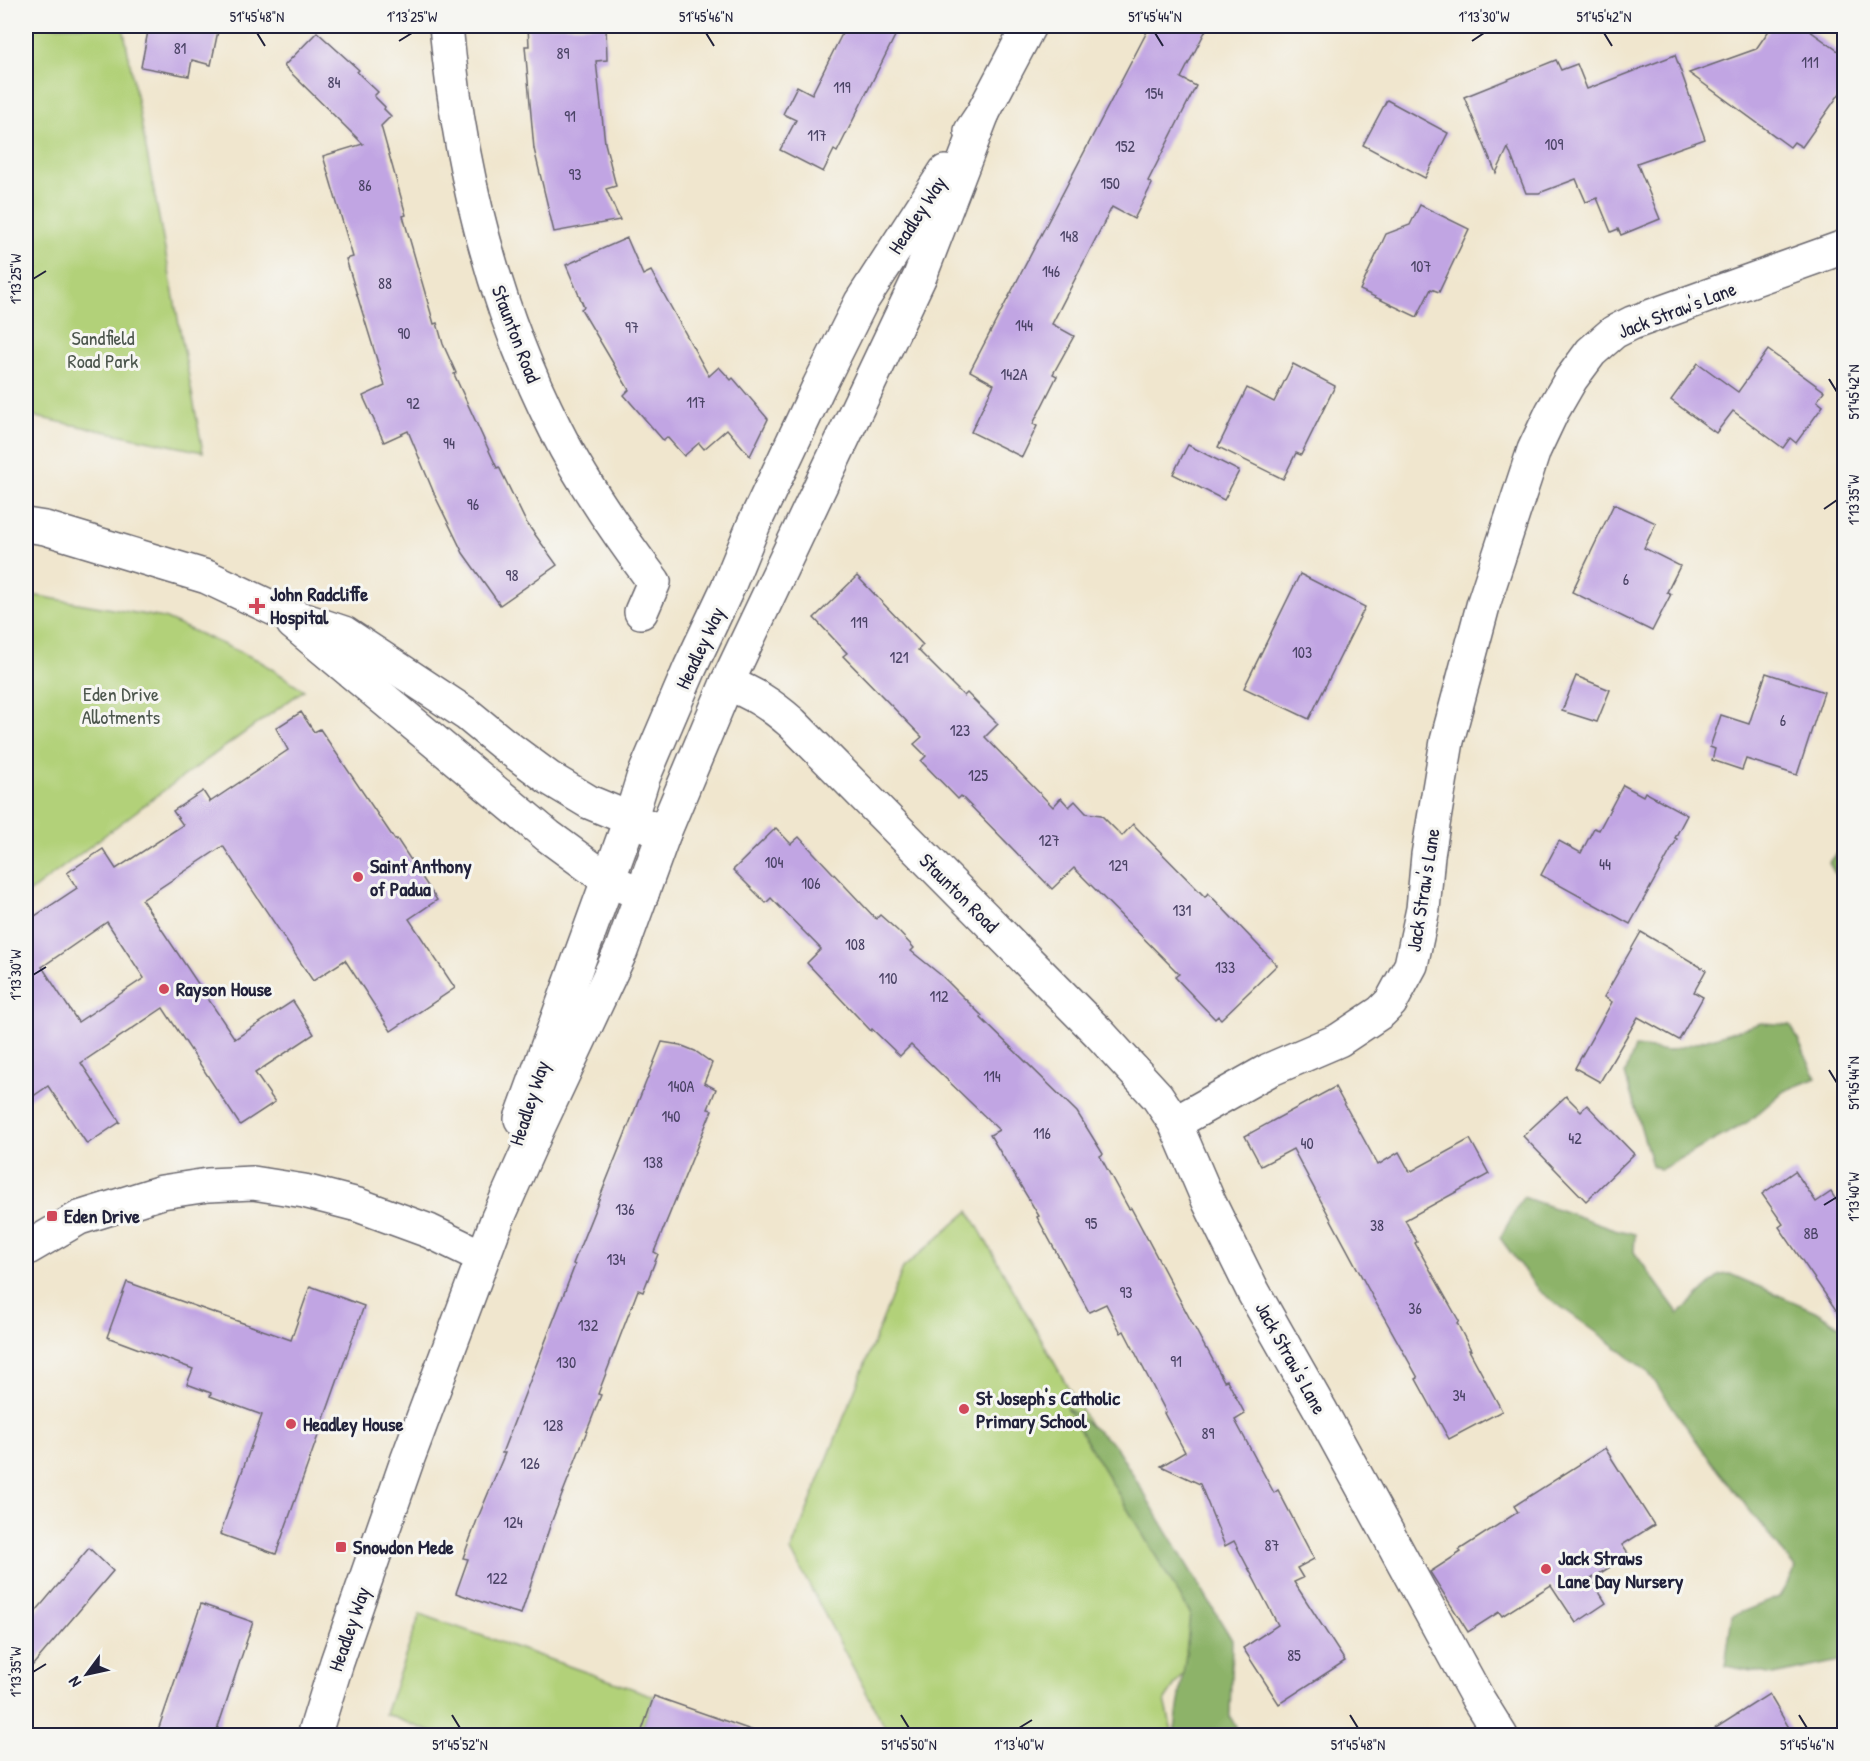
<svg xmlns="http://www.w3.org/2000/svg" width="1870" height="1761" font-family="'Patrick Hand',sans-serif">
	<rect width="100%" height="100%" fill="#f6f6f2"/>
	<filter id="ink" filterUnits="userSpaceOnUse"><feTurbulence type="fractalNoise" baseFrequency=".0167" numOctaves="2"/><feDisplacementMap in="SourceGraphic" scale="12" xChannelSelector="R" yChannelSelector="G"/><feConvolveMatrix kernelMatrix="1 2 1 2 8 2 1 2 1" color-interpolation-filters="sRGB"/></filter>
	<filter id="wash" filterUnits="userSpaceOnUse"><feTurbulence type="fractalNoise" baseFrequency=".008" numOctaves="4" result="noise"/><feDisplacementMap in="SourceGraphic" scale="24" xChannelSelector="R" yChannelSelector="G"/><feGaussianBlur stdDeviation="1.35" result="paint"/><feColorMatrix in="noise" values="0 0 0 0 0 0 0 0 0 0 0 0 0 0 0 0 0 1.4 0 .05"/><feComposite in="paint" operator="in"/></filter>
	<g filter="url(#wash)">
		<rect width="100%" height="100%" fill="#f0e6ce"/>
		<g fill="#b2d179" stroke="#6a7a5a" stroke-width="1.5">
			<polygon points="26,26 123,26 203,452 26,415"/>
			<polygon points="26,594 164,618 258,660 304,690 159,794 26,895"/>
			<polygon points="969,1211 1208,1636 1165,1700 1173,1735 889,1735 791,1551 903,1268"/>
			<polygon points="420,1614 654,1696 640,1735 439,1735 385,1714"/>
		</g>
		<g fill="#8db369" stroke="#586a52" stroke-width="1.5">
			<polygon points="1844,845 1844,889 1829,863"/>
			<polygon points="1761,1023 1791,1025 1816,1078 1784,1091 1748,1122 1660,1170 1652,1165 1625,1074 1635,1047 1668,1051"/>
			<polygon points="1523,1197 1614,1229 1635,1234 1634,1252 1679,1314 1720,1275 1730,1274 1815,1311 1838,1325 1844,1327 1844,1660 1774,1675 1725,1666 1732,1616 1779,1597 1796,1569 1710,1460 1648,1372 1603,1337 1539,1291 1500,1238"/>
			<polygon points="1066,1407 1115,1445 1232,1640 1230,1716 1240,1735 1174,1735 1186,1654 1190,1613"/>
		</g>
		<g id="blocks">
			<g fill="#c1a5e3" fill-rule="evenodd">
				<polygon points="149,26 219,26 211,65 192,60 189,76 141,67"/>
				<polygon points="528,26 606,26 607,60 596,61 605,143 616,186 606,189 620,220 554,232 534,149 525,46 529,46"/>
				<polygon points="846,26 900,26 837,152 834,150 823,172 780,150 796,120 783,114 797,86 812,94"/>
				<polygon points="1150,26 1208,26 1181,78 1196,86 1148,181 1152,184 1134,219 1112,207 1052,324 1074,336 1053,374 1057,376 1033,424 1037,426 1022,457 971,432 994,384 970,371"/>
				<polygon points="1772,26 1803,26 1845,56 1845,86 1802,147 1794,142 1790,147 1689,73 1756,49"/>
				<polygon points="317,32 359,70 357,72 378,92 374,96 385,107 384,109 391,116 381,126 406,215 403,216 434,324 437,323 443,344 456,373 454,374 497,468 499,467 526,522 557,565 500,605 463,553 436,498 408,431 384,442 363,396 385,386 346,259 353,257 323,156 363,144 284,66"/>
				<polygon points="1675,55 1705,139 1637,163 1660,219 1621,235 1618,229 1611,232 1597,198 1586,202 1576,179 1539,193 1526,193 1508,148 1496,173 1464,97 1556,60 1561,70 1577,64 1587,89"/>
				<polygon points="1387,100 1448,133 1425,178 1363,145"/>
				<polygon points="1420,205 1469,229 1439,292 1431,289 1417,317 1360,290 1386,234 1410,225"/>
				<polygon points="627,238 643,275 651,271 709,376 719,367 731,380 733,378 768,419 750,456 727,429 704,449 699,443 684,456 667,437 663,440 624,395 629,390 581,309 584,307 566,265"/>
				<polygon points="1768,350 1824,391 1817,401 1823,406 1796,443 1790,438 1783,448 1733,411 1716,433 1671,400 1698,363 1738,392"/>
				<polygon points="1293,364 1335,386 1301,455 1296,453 1283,479 1218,447 1247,388 1274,402"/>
				<polygon points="1188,445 1239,471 1224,500 1173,474"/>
				<polygon points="1614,504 1656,523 1644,548 1680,566 1667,592 1671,594 1652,631 1572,592"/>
				<polygon points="1300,574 1365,607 1309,719 1244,688"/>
				<polygon points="857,576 923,645 918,650 964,696 967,693 998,724 985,737 1053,807 1061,798 1069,807 1075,801 1086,813 1101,815 1122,836 1133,824 1205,897 1208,893 1277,965 1221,1019 1218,1016 1215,1019 1175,977 1179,974 1074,868 1052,889 961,796 958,799 921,761 926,756 914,744 922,737 843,656 847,653 814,618"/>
				<polygon points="1766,673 1824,692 1797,775 1746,759 1742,770 1712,760 1715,749 1710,747 1721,715 1749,724"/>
				<polygon points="1576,676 1610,690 1597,722 1562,711"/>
				<path d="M301 712 314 732 320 729 395 840 397 839 437 900 409 919 455 988 391 1031 345 960 313 981 223 846 142 900 235 1039 293 1001 314 1034 255 1073 275 1102 240 1125 163 1008 81 1063 120 1122 87 1144 48 1086 26 1101V922L77 888 67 873 103 849 116 869 183 825 173 811 203 791 210 802 288 750 276 728ZM107 922 144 978 78 1022 42 967Z"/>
				<polygon points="1623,785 1643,796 1645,792 1687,815 1675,838 1677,839 1630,924 1541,875 1559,841 1581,853 1594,828 1599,830"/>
				<polygon points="776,828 791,844 799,837 876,919 880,915 898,931 914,948 911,951 942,976 982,1016 981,1018 1077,1112 1103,1154 1100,1156 1129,1209 1131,1208 1206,1349 1207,1349 1224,1381 1227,1380 1245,1414 1235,1420 1274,1493 1278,1490 1314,1559 1297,1568 1303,1578 1294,1582 1345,1661 1279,1704 1243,1648 1278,1625 1234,1541 1225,1546 1200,1484 1161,1466 1185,1452 1164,1413 1166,1412 1124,1331 1121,1333 1106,1304 1089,1312 1037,1217 1039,1216 990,1135 999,1130 911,1045 900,1056 872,1029 871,1031 807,963 821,949 771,898 766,903 733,870"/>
				<polygon points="1641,932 1706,970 1694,992 1703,997 1679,1040 1638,1017 1600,1082 1575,1068 1612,1002 1604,997"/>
				<polygon points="662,1042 680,1045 695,1051 712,1063 704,1083 716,1089 708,1109 712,1110 654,1252 658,1254 643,1292 638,1290 598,1394 601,1395 551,1523 521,1614 507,1610 507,1611 456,1593 468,1559 463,1558 477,1520 505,1453 502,1453 575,1265 573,1264"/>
				<polygon points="1335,1087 1378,1165 1399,1152 1410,1172 1470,1139 1489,1174 1405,1220 1417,1242 1415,1243 1459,1321 1457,1323 1471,1350 1469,1350 1502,1411 1449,1439 1416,1379 1418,1378 1371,1294 1293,1149 1261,1166 1245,1136"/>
				<polygon points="1566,1096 1581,1111 1587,1105 1634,1154 1586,1201 1523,1136"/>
				<polygon points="1795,1171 1816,1202 1831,1192 1845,1214 1845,1323 1779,1227 1783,1224 1762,1194"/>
				<polygon points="127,1282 291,1340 310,1286 364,1306 276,1554 220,1534 262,1415 210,1396 211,1393 187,1384 193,1369 107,1337"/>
				<polygon points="1605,1448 1654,1525 1622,1545 1629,1555 1591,1579 1606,1603 1576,1623 1551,1585 1502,1616 1499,1612 1468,1632 1430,1572 1461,1552 1459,1550 1518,1512 1514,1506"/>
				<polygon points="89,1548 113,1571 26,1673 26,1623"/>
				<polygon points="201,1604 253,1622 215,1736 156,1736"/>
				<polygon points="1769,1694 1794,1736 1703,1736"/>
				<polygon points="654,1696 754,1731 753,1736 640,1736"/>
			</g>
		</g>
	</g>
	<g filter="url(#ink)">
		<use href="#blocks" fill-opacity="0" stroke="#6a676e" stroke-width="1.5"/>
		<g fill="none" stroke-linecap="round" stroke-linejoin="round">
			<defs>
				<g id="minor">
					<path d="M446 26C459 165 492 304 556 430 583 484 618 534 654 582L641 612"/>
					<polyline points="26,525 45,528 207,577 281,612 344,633 468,715 502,743 549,778 589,802 664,833"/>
					<polyline points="293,623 548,836 608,880 642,894"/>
					<path d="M727 683C754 694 769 703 792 723L1099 1033 1157 1096 1175 1123 1209 1202 1254 1293 1321 1411 1478 1699 1501 1736"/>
					<polyline points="1175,1123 1269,1070 1339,1040 1381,1012 1391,1002 1411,965 1423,909 1428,855 1447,741 1484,602 1534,450 1552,412 1571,379 1591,352 1614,332 1632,323 1844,247"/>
					<polyline points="26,1249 79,1218 162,1192 208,1185 253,1183 304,1191 358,1205 429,1231 483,1257"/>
				</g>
				<g id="major">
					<polyline points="971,131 983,113 1029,26"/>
					<polyline points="521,1119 630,820 643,778 690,668 729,585 754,524 819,386 861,302 945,172"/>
					<polyline points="314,1736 337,1662 408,1458 497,1220 538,1128 621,951 664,833 727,683 920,276 983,113"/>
				</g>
			</defs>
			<use href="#minor" stroke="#6a676e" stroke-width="36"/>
			<use href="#major" stroke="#6a676e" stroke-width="36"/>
			<use href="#minor" stroke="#fff" stroke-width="33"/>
			<use href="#major" stroke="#fff" stroke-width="33"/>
		</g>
	</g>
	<path fill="none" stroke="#22223b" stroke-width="2" d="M257 33 265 46M706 33 714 46M1155 33 1163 46M1604 33 1612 46M399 41 412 33M1472 41 1484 33M33 279 46 271M1829 379 1837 392M1824 509 1837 500M33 975 46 967M1829 1070 1837 1083M1824 1205 1837 1197M33 1672 46 1664M452 1715 460 1728M901 1715 909 1728M1350 1715 1358 1728M1799 1715 1807 1728M1019 1728 1032 1720"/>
	<g fill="#d1495b" stroke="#f6f6f2" stroke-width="2">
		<path d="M254 597h6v6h6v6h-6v6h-6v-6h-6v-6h6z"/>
		<circle cx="358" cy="877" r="6"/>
		<circle cx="164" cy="989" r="6"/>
		<rect x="46" y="1210" width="12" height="12" rx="3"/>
		<circle cx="964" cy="1409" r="6"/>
		<circle cx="291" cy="1424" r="6"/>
		<rect x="335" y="1541" width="12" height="12" rx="3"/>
		<circle cx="1546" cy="1569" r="6"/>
	</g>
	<g text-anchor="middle" stroke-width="6" stroke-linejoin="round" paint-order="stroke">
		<g font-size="16" fill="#4a4365">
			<text x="180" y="54">81</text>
			<text x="563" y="59">89</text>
			<text x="1810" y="68">111</text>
			<text x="334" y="88">84</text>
			<text x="842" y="93">119</text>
			<text x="1154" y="99">154</text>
			<text x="570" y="122">91</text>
			<text x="817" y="141">117</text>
			<text x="1554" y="150">109</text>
			<text x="1125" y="152">152</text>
			<text x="575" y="180">93</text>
			<text x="1110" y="189">150</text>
			<text x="365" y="191">86</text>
			<text x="1069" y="242">148</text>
			<text x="1421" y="272">107</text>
			<text x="1051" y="277">146</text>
			<text x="385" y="289">88</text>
			<text x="1024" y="331">144</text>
			<text x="632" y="333">97</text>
			<text x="404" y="339">90</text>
			<text x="1014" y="380">142A</text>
			<text x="696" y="408">117</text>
			<text x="413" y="409">92</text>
			<text x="449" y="449">94</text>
			<text x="473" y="510">96</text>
			<text x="512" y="581">98</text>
			<text x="1626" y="585">6</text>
			<text x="859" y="628">119</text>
			<text x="1302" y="658">103</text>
			<text x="899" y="663">121</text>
			<text x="1783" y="726">6</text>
			<text x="960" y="736">123</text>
			<text x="978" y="781">125</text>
			<text x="1049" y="846">127</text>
			<text x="774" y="868">104</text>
			<text x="1605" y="870">44</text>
			<text x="1118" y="871">129</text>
			<text x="811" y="889">106</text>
			<text x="1182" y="916">131</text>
			<text x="855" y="950">108</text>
			<text x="1225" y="973">133</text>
			<text x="888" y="984">110</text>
			<text x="939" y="1002">112</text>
			<text x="992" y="1082">114</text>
			<text x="681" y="1092">140A</text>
			<text x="671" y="1122">140</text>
			<text x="1042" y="1139">116</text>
			<text x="1575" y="1144">42</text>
			<text x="1307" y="1149">40</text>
			<text x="653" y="1168">138</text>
			<text x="625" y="1215">136</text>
			<text x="1091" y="1229">95</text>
			<text x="1377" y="1231">38</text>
			<text x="1811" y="1239">8B</text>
			<text x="616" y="1265">134</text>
			<text x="1126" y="1298">93</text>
			<text x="1415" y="1314">36</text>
			<text x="588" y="1331">132</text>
			<text x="1176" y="1367">91</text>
			<text x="566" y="1368">130</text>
			<text x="1459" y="1401">34</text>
			<text x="553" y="1431">128</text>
			<text x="1208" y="1439">89</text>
			<text x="530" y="1469">126</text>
			<text x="513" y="1528">124</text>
			<text x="1272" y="1551">87</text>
			<text x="497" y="1584">122</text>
			<text x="1294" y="1661">85</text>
		</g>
		<g font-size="20" fill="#22223b" stroke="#f6f6f2">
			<text transform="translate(917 215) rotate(-57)" y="7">Headley Way</text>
			<text transform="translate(1677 310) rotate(-21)" y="7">Jack Straw's Lane</text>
			<text transform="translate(516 334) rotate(69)" y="7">Staunton Road</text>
			<text transform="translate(700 648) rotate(-65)" y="7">Headley Way</text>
			<text transform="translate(1423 890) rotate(-81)" y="7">Jack Straw's Lane</text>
			<text transform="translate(959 893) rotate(45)" y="7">Staunton Road</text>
			<text transform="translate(529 1103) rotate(-72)" y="7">Headley Way</text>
			<text transform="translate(1291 1358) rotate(61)" y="7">Jack Straw's Lane</text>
			<text transform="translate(349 1629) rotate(-71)" y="7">Headley Way</text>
		</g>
		<g font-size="20" fill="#4d574e" stroke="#f6f6f2">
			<text x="103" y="345">Sandfield<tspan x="103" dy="23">Road Park</tspan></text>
			<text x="121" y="701">Eden Drive<tspan x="121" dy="23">Allotments</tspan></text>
		</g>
		<g font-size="20" font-weight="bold" fill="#22223b" stroke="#f6f6f2" text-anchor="start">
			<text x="270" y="601">John Radcliffe<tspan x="270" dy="23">Hospital</tspan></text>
			<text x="370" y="873">Saint Anthony<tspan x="370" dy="23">of Padua</tspan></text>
			<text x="176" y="996">Rayson House</text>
			<text x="64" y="1223">Eden Drive</text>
			<text x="976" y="1405">St Joseph's Catholic<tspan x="976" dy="23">Primary School</tspan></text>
			<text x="303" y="1431">Headley House</text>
			<text x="353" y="1554">Snowdon Mede</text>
			<text x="1558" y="1565">Jack Straws<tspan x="1558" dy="23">Lane Day Nursery</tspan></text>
		</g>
	</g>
	<rect width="1870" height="1761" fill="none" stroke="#f6f6f2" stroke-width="66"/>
	<g transform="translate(87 1674) rotate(237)" stroke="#f6f6f2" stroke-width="4.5" paint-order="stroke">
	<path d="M0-4.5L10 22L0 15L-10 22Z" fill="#22223b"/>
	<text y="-9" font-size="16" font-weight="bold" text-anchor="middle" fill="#22223b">N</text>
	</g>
	<rect x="33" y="33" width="1804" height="1695" fill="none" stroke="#22223b" stroke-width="2"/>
	<g font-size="15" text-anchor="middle" fill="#22223b">
		<text x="257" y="22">51°45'48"N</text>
		<text x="412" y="22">1°13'25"W</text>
		<text x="706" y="22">51°45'46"N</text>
		<text x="1155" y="22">51°45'44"N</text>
		<text x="1484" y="22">1°13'30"W</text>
		<text x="1604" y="22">51°45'42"N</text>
		<text transform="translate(16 279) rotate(-90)" y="5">1°13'25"W</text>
		<text transform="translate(1854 392) rotate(-90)" y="5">51°45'42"N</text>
		<text transform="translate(1854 500) rotate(-90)" y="5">1°13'35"W</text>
		<text transform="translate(16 975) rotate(-90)" y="5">1°13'30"W</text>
		<text transform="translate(1854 1083) rotate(-90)" y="5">51°45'44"N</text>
		<text transform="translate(1854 1197) rotate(-90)" y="5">1°13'40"W</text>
		<text transform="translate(16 1672) rotate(-90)" y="5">1°13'35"W</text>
		<text x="460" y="1750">51°45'52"N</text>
		<text x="909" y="1750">51°45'50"N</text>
		<text x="1019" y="1750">1°13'40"W</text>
		<text x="1358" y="1750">51°45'48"N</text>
		<text x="1807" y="1750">51°45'46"N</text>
	</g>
</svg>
